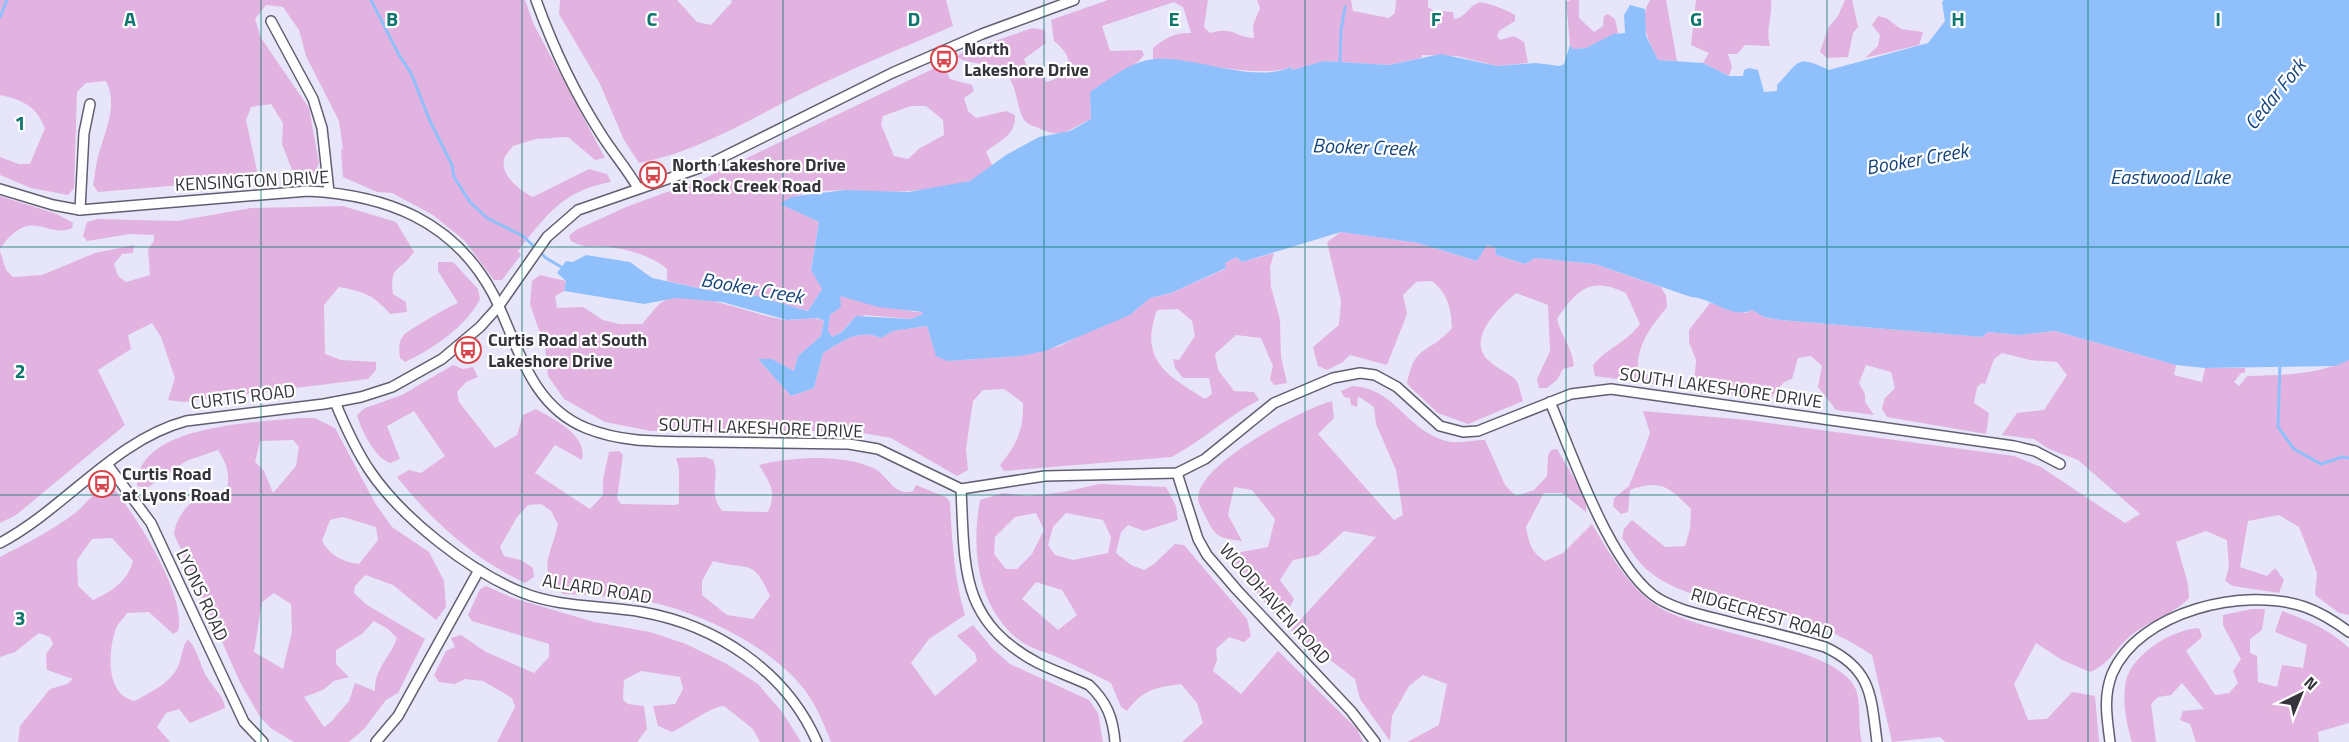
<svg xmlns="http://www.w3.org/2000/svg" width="2349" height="742" font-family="'Titillium Web',sans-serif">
	<rect width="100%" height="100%" fill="#e7e5fa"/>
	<g fill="#e2b3e0" fill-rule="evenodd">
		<path d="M0 0H525L534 25 605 158 595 160 568 137 536 139 513 146C511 149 505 155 504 159 500 175 520 191 533 197L589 169 607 174 611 182C565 190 548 213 521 247L518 251 521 255 502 280H494L464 240 433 215 392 193 377 192 343 177 341 150 343 149 339 121 306 56 299 30 283 7 266 5 255 19 261 38 309 108 319 163 314 175 304 177 292 170 282 144 283 123 271 104 251 107 246 120 257 171 242 180 98 192 93 185C95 174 96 163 99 153 106 128 118 105 106 81L86 83 77 92 74 188 68 195 31 188 0 175V157L19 164H30L45 128C36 106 23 100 0 95Z"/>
		<path d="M560 0H677L697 22 711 25 732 2 731 0H946L953 26C907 46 860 65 815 87 758 114 702 151 639 163L624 140 600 84 559 14Z"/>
		<path d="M1108 0H1208L1204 27 1210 33C1234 26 1234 37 1254 38L1253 25 1260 8 1257 0H1351L1353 11 1389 18 1395 13 1396 0H1428V7L1439 14 1441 11 1453 12 1454 19C1465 18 1468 7 1478 3 1483 0 1509 11 1515 15V21L1499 31 1497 36 1500 40 1514 36 1524 42 1528 63 1497 66 1457 56 1422 55 1421 58 1389 65 1324 61 1292 70 1291 67C1263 79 1187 61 1153 59V48C1165 38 1176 32 1191 33L1183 7 1174 2 1102 26 1110 51 1142 50 1144 55 1139 61 1090 92 1091 119C1065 131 1064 140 1036 127 1030 125 1024 122 1022 116 1016 103 1017 88 1008 76 996 60 973 67 957 57L961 53 1032 28 1045 30 1046 43 1024 59 1031 78 1044 74 1046 82C1073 76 1076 58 1054 41L1051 20Z"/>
		<polygon points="1571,0 1579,0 1579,18 1594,32 1603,26 1604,16 1608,14 1615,19 1618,33 1586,48 1573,49 1570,45 1566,2"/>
		<path d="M1650 0H1666L1677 61 1658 60C1648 41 1638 20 1650 0Z"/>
		<path d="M1696 0H1771C1773 16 1765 30 1770 46L1745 45 1737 54H1728L1732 67 1729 76 1703 63 1709 53 1691 45Z"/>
		<polygon points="1845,0 1852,0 1858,27 1853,33 1848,57 1827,58 1820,52 1828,28 1838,16"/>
		<polygon points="1878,16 1886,18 1901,29 1923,32 1919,45 1865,58 1878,46 1880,35 1872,25"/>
		<path d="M943 64 950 79 972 85 974 91 964 98 968 111 976 118 1006 111 1015 115C1016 136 1000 140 986 152L993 167C986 171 978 179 969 181 952 187 928 190 909 191 870 195 815 181 781 204L819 222 811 269 822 289 808 311 746 293 707 290 667 281V269C653 256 627 249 608 247 591 244 590 251 571 241L569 236 576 230 626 207 703 179ZM911 106H926L943 120 944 135 920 148 908 159 894 156 881 124 883 116Z"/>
		<path d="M0 196 57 214 73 223 72 228C47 240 31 204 0 249Z"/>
		<path d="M343 206 396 222 414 252C400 272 389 265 393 294L406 302 407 312 390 314C375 296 363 291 339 287L324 305 325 354 341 360 376 362V370L368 379 184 402 168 400 175 378 161 337 152 323 128 335 131 349 98 370 125 425 16 515 0 523V251L6 270 13 277 42 275 95 253 134 245 133 253 122 254 114 264 118 276 126 282 150 275 148 249 154 241V235L130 234 87 241 83 236 87 222 97 219 177 221 251 208Z"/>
		<path d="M1341 232 1418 243 1477 261 1486 245 1495 247 1496 255 1525 264 1535 258 1595 264 1661 287 1666 296 1667 307C1651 327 1636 345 1638 372L1658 378 1654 384 1595 376 1593 365C1608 347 1625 344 1640 324L1626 293C1591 276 1577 289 1557 319 1562 338 1572 347 1574 366L1563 369 1557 380 1547 388H1539L1537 379 1550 351 1548 305 1516 293C1499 308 1466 338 1488 360 1496 368 1507 372 1515 379 1519 384 1521 394 1523 401L1468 424 1438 413 1407 384C1415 342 1429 355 1452 328 1451 308 1448 294 1432 281L1416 282 1403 295 1407 314 1387 365 1350 355 1343 362 1327 370 1318 366 1313 347 1339 325 1341 301 1327 242Z"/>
		<path d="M1274 253 1270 267 1271 287 1280 320 1281 357 1287 383 1274 385 1270 379 1273 366 1261 338 1236 335 1215 354 1218 370 1234 391 1254 392 1259 400C1228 416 1203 440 1172 457L1004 471 1000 465C1017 445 1024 428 1023 403L1004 389 983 390 973 401 966 449 968 470 957 476 891 438 851 431H651L605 422 564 399 548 376 545 348 530 304 532 281 540 275 566 281 564 291 555 296 557 308 583 307 603 320 619 324H642C648 318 657 304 664 301 690 286 759 318 787 320 800 321 813 315 824 321L821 336 798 356 794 371 772 359H758L791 396 814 388 823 353C843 341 858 328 881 338L893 331 927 326 935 352 947 361 1021 356 1060 346 1104 323 1130 315 1150 298 1171 293 1225 269V263L1236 257 1242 262ZM1178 309 1192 321 1195 336 1179 360 1173 359 1175 368 1183 378H1209L1212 394 1205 399C1166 375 1139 360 1157 310Z"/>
		<path d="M438 262H453L478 289 480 299C467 326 431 350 405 362L400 358C399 350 398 341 404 335 408 330 453 304 458 303L438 271Z"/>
		<polygon points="840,296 914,312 922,312 923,314 911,319 865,315 850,322 842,332 832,337 827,331 830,315"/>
		<path d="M1710 303 1746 313 1752 310 1764 317 1780 320 1982 337 1988 332 2019 335 2055 331 2176 365 2174 375 2202 382 2205 368H2245V373H2241L2234 382 2239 386 2247 376C2283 375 2315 375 2349 360V615L2339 613 2315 595 2317 573 2299 527 2279 515 2248 521 2240 567 2267 576 2275 568 2284 580 2279 593 2233 586 2225 581 2229 567 2227 540 2206 531 2176 542 2188 584 2189 598C2171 617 2143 622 2125 641 2111 654 2109 664 2090 672L2062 660 2036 643 2014 684 2028 720 2047 719 2072 692 2095 696 2099 742H1945L1940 737 1892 742 1872 655C1841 635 1808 620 1772 611 1729 601 1673 598 1641 564 1634 556 1628 546 1622 538L1624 529 1632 520 1665 547 1685 546 1690 529 1691 509C1669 487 1661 479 1630 490L1628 512 1621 514 1613 506 1614 498 1629 486 1645 447 1650 433 1643 411 1747 420 2014 456 2041 467 2125 523 2140 514 2078 460 2049 449 2034 439 2002 435 2017 413 2044 410 2067 375 2057 362 2030 360 2002 353 1994 359 1985 384 1982 383 1977 387 1974 403 1989 413 1986 434 1887 417 1882 409 1885 398 1895 388 1891 372 1866 365 1859 383 1865 394V402L1874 415 1836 410 1818 387 1822 366 1811 356 1798 358 1792 379 1784 382 1768 401 1745 395 1700 393 1694 385 1696 360 1689 342V330Z"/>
		<path d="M453 365 463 369 473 367 478 377 466 382 457 392 459 402 495 448 517 435 523 415 536 409C555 420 588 435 582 460L555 445 535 473 590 509 603 495V479L609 452 619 451 623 455 617 499 621 504 676 505 679 503V469L676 458 706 457 713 460C721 478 707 490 722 511L768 512C777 492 770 483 759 465 793 457 838 454 871 467 888 473 892 497 913 491L916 485 946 497 950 502C952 541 954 578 965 615L929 639 911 663 935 696 977 661 975 653 957 636 973 625 993 649 1010 664 1089 700 1098 713 1103 742H831C824 724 816 705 804 689 771 648 713 619 663 605 637 598 591 595 563 594 535 569 552 554 558 524L551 511 541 504 528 505 517 517 500 547 504 556 521 560 533 568 534 577 525 583C474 559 432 521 397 477L409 470 421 473 445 456 414 411 387 426 400 459 390 463C375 458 361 430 357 415L365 408 402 395ZM713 561C750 571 753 558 770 596L753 619 727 615 702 595V581Z"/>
		<path d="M1352 386C1395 388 1405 428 1443 440 1457 445 1471 440 1485 440L1505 485 1516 496 1534 490 1547 476 1548 456 1551 450 1557 449 1586 499V512L1562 493H1544L1526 527C1529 543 1531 552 1545 561L1563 553 1592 524C1609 553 1626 583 1654 604 1697 635 1826 643 1853 684 1863 699 1857 724 1862 742H1407L1439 725 1447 684 1423 675 1409 686 1392 716 1390 741 1360 699 1355 679 1291 630 1376 537 1344 531 1318 555 1293 560 1280 580 1294 599 1287 612 1275 615 1226 555 1268 547 1275 519 1252 490 1234 487 1228 515 1242 541C1218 538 1215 537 1205 515 1202 510 1198 503 1198 498 1198 464 1302 409 1332 401L1334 418 1318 434 1394 520 1403 515 1396 470 1376 424 1374 407 1358 396 1357 407 1351 405 1350 398 1344 397 1341 391Z"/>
		<path d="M299 418H315L335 428 375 503 392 527 429 552 444 581 446 607 436 620 393 585 365 575 355 586 354 593 367 605 425 639 398 693 386 700 364 729 349 742H294L272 729 260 717 240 682 174 534C176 518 188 500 205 496 215 494 218 496 227 490 230 473 227 464 218 450L186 461 147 488 137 486C137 424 254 423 299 418ZM293 440 299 447 296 466 273 493 264 471 255 462 260 441ZM343 517 376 527 378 540 359 564C342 562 330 555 322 541L330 520ZM274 593 291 604 292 632 283 669 254 652 262 602ZM374 621 388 629 397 638C390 658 374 669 375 691L355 683 349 701 331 722 324 727 304 697 323 690 334 681 349 677 336 664V650L362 634Z"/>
		<path d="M1099 484 1166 487 1176 506 1178 520 1144 531 1128 525 1121 532 1116 553 1131 565 1144 570 1154 564 1175 544 1184 545 1247 619 1251 636 1244 642 1229 637 1216 649 1217 660 1213 671 1241 694 1278 651 1357 729 1363 742H1182L1203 723 1197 703 1181 684C1154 688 1144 689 1127 711L1121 707 1111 683C1093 674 1075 665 1057 657 1045 652 1029 648 1019 640 977 606 971 550 980 500L1003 493 1029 496 1064 492ZM1036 513 1044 530 1032 554 1017 569H1006L994 554 995 537 1015 517ZM1066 513 1103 520 1111 537 1108 553 1073 560 1055 555 1048 545 1053 527ZM1036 582 1062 590 1077 615 1058 630 1022 599Z"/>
		<path d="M111 486C134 511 188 598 178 631L173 634 149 612 127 613C124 618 118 623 116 628 108 651 105 696 135 701 152 691 174 682 180 661 183 652 182 647 188 639 198 651 199 661 205 674 211 686 224 695 225 708L190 723 179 709 166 713 157 727 170 742H18L20 726 50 689 67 684 73 679 47 670 46 654 53 644 50 637 39 633 15 652 0 657V557C25 544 51 531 74 514 87 504 93 490 111 486ZM112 538 133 561C128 581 111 592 93 600L78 586 77 560 92 539Z"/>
		<path d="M486 586 513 598 594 622 650 632 686 644 725 663 758 684 783 713 801 742H760L753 729 724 706C711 706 686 726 672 732L658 726 653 706 675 704 683 689 680 677 641 671 624 680 623 700 628 704 644 706 647 729 637 742H497L515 707 512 698 483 681 465 679 455 684 439 682 434 675 446 651 455 647 451 638 461 635 486 652 534 673 549 657V644L472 621 468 615 480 589Z"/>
		<path d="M2252 609H2265L2262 630 2250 639V653L2257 656 2258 682 2277 687 2282 665 2303 668 2307 645 2275 632 2282 611C2307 620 2329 629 2349 648V723L2318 732 2319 742H2196L2190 724 2180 720 2183 711 2204 709 2182 683 2171 695 2158 697 2151 704 2156 742H2132C2126 723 2122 701 2126 681 2132 654 2173 629 2199 628L2202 637 2186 651 2215 695 2229 693 2238 683 2233 671 2241 659 2223 625V615Z"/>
	</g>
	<path fill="#90c0fb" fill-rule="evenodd" d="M1944 0H2349V360L2336 366 2205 368 2176 365 2055 331 2019 335 1988 332 1982 337 1780 320 1764 317 1752 310C1732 320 1710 297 1691 297L1595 264 1535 258 1525 264 1496 255 1495 247 1487 245 1477 261 1418 243 1341 232 1242 262 1236 257 1225 263 1226 268 1171 293 1150 298 1130 315 1045 351 1021 356 947 361 936 356 927 326 893 331 881 338C858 328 843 341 823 353L814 388 791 396 758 359H772L794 371 798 356 821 336 824 321 818 318 787 320 722 302 676 298 644 304 564 291 566 281 557 273 566 261 573 262 586 255 630 262 652 278 707 290 746 293 808 311 822 289 811 270 819 222 780 204 791 197 804 195 846 190 908 192 970 181 1006 155 1039 137 1070 131 1091 119 1090 92C1108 80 1132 60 1155 59 1196 56 1252 84 1291 67L1292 70 1324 61 1389 65 1441 54 1497 66 1536 63 1560 66 1564 64 1570 45 1573 49 1586 48 1613 34 1625 33 1624 15 1630 5 1645 9 1646 36 1658 60 1703 63 1729 76H1743L1744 70 1749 68 1758 70 1764 92 1777 91V85C1800 61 1796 54 1829 70L1928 43 1945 21 1942 2ZM840 296 878 307 922 312 923 314 911 319 856 316 842 332 832 337 828 331 830 315 841 307Z"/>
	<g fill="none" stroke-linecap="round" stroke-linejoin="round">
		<g stroke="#90c0fb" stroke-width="3">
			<polyline points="371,0 399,55 411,73 430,121 452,165 454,177 470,202 487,218 523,236 546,258 563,268"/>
			<polyline points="0,17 7,0"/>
			<polyline points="1340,62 1341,30 1345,7"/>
			<polyline points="2280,363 2278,427 2294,449 2321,464 2342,457 2349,458"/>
		</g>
		<defs>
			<g id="minor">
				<path d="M536 0C553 47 574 92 601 134 613 153 627 169 638 188"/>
				<polyline points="271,21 313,99 322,128 329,192"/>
				<path d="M0 189 53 205 80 210 308 191C387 195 454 221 493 294 518 343 529 405 586 428 625 444 666 441 708 442 755 443 802 443 849 444L878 449 961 489 1045 476 1177 473 1205 459 1274 403 1333 378 1360 373 1375 375 1397 387 1440 426 1463 432 1478 431 1571 394 1611 389 2014 446 2035 451 2060 464"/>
				<polyline points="80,210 84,133 90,104"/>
				<path d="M335 402C345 426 355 449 370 471 402 518 468 570 521 592 560 608 602 605 642 612 716 625 786 671 817 742"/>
				<path d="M1550 402C1572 453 1611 570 1659 599 1682 612 1708 616 1733 623 1764 631 1795 638 1825 647 1872 669 1871 696 1877 742"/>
				<polyline points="107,464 151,523 244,722 263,742"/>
				<polyline points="1177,473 1198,539 1207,555 1237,590 1351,711 1375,742"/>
				<path d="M961 489C965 567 959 621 1038 663 1054 671 1072 677 1089 685 1107 702 1113 718 1115 742"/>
				<path d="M0 543C66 508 113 441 186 421L324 404 361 397 392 387 442 359 480 327 498 307 547 237 578 210 705 166 892 73 982 34 1074 0"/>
				<polyline points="376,742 398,716 479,570"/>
				<path d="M2110 742C2107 718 2103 697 2112 674 2139 611 2245 586 2305 607 2319 612 2337 623 2349 632"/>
			</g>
		</defs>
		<use href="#minor" stroke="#605e70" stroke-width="12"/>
		<use href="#minor" stroke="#fff" stroke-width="9"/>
	</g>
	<path fill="none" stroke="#0f766e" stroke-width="1.5" stroke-opacity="0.55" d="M261 0V742M522 0V742M783 0V742M1044 0V742M1305 0V742M1566 0V742M1827 0V742M2088 0V742M0 247H2349M0 495H2349"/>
	<defs>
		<symbol id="bus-ring" viewBox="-11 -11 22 22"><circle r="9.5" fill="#fff" stroke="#d5454b" stroke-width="1.5"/><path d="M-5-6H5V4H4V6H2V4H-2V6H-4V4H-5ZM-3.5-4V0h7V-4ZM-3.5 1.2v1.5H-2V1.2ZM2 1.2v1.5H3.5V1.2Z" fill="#d5454b"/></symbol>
	</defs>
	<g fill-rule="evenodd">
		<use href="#bus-ring" x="929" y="44" width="30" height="30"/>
		<use href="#bus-ring" x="638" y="160" width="30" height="30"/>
		<use href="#bus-ring" x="453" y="335" width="30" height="30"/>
		<use href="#bus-ring" x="87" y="469" width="30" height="30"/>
	</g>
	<g text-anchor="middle" stroke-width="4.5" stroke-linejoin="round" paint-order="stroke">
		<g font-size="18" font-weight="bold" fill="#35343c" stroke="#fff" text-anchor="start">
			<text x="964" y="55">North<tspan x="964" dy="21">Lakeshore Drive</tspan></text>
			<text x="672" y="171">North Lakeshore Drive<tspan x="672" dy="21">at Rock Creek Road</tspan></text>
			<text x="488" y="346">Curtis Road at South<tspan x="488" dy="21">Lakeshore Drive</tspan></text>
			<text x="122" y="480">Curtis Road<tspan x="122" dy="21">at Lyons Road</tspan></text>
		</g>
		<g font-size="18" fill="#35343c" stroke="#fff">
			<text transform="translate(252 181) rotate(-3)" y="6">KENSINGTON DRIVE</text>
			<text transform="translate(1721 388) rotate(8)" y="6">SOUTH LAKESHORE DRIVE</text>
			<text transform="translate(243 397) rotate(-7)" y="6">CURTIS ROAD</text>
			<text transform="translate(761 428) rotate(2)" y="6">SOUTH LAKESHORE DRIVE</text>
			<text transform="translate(597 589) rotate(9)" y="6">ALLARD ROAD</text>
			<text transform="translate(202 595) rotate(65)" y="6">LYONS ROAD</text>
			<text transform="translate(1275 604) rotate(48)" y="6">WOODHAVEN ROAD</text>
			<text transform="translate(1762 614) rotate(16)" y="6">RIDGECREST ROAD</text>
		</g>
		<g font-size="20" font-style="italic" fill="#17467b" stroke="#fff">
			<text transform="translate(2275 94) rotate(-51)" y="7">Cedar Fork</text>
			<text transform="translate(1364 147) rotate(2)" y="7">Booker Creek</text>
			<text transform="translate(1917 159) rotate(-10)" y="7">Booker Creek</text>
			<text x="2170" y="184">Eastwood Lake</text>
			<text transform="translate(752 288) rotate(10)" y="7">Booker Creek</text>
		</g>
	</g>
	<g font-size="20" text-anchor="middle" font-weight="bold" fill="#0f766e" stroke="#fff" stroke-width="4.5" stroke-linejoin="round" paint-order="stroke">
		<text x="130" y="26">A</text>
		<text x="392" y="26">B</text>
		<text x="652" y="26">C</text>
		<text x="914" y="26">D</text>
		<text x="1174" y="26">E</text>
		<text x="1436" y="26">F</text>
		<text x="1696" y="26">G</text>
		<text x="1958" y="26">H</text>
		<text x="2218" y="26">I</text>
		<text x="20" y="130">1</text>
		<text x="20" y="378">2</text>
		<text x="20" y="625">3</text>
	</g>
	<g transform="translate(2301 694) rotate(43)" stroke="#ffffff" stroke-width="4.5" paint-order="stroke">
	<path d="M0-4.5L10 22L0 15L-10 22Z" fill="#35343c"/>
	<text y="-9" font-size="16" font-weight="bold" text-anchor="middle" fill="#35343c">N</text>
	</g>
</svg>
